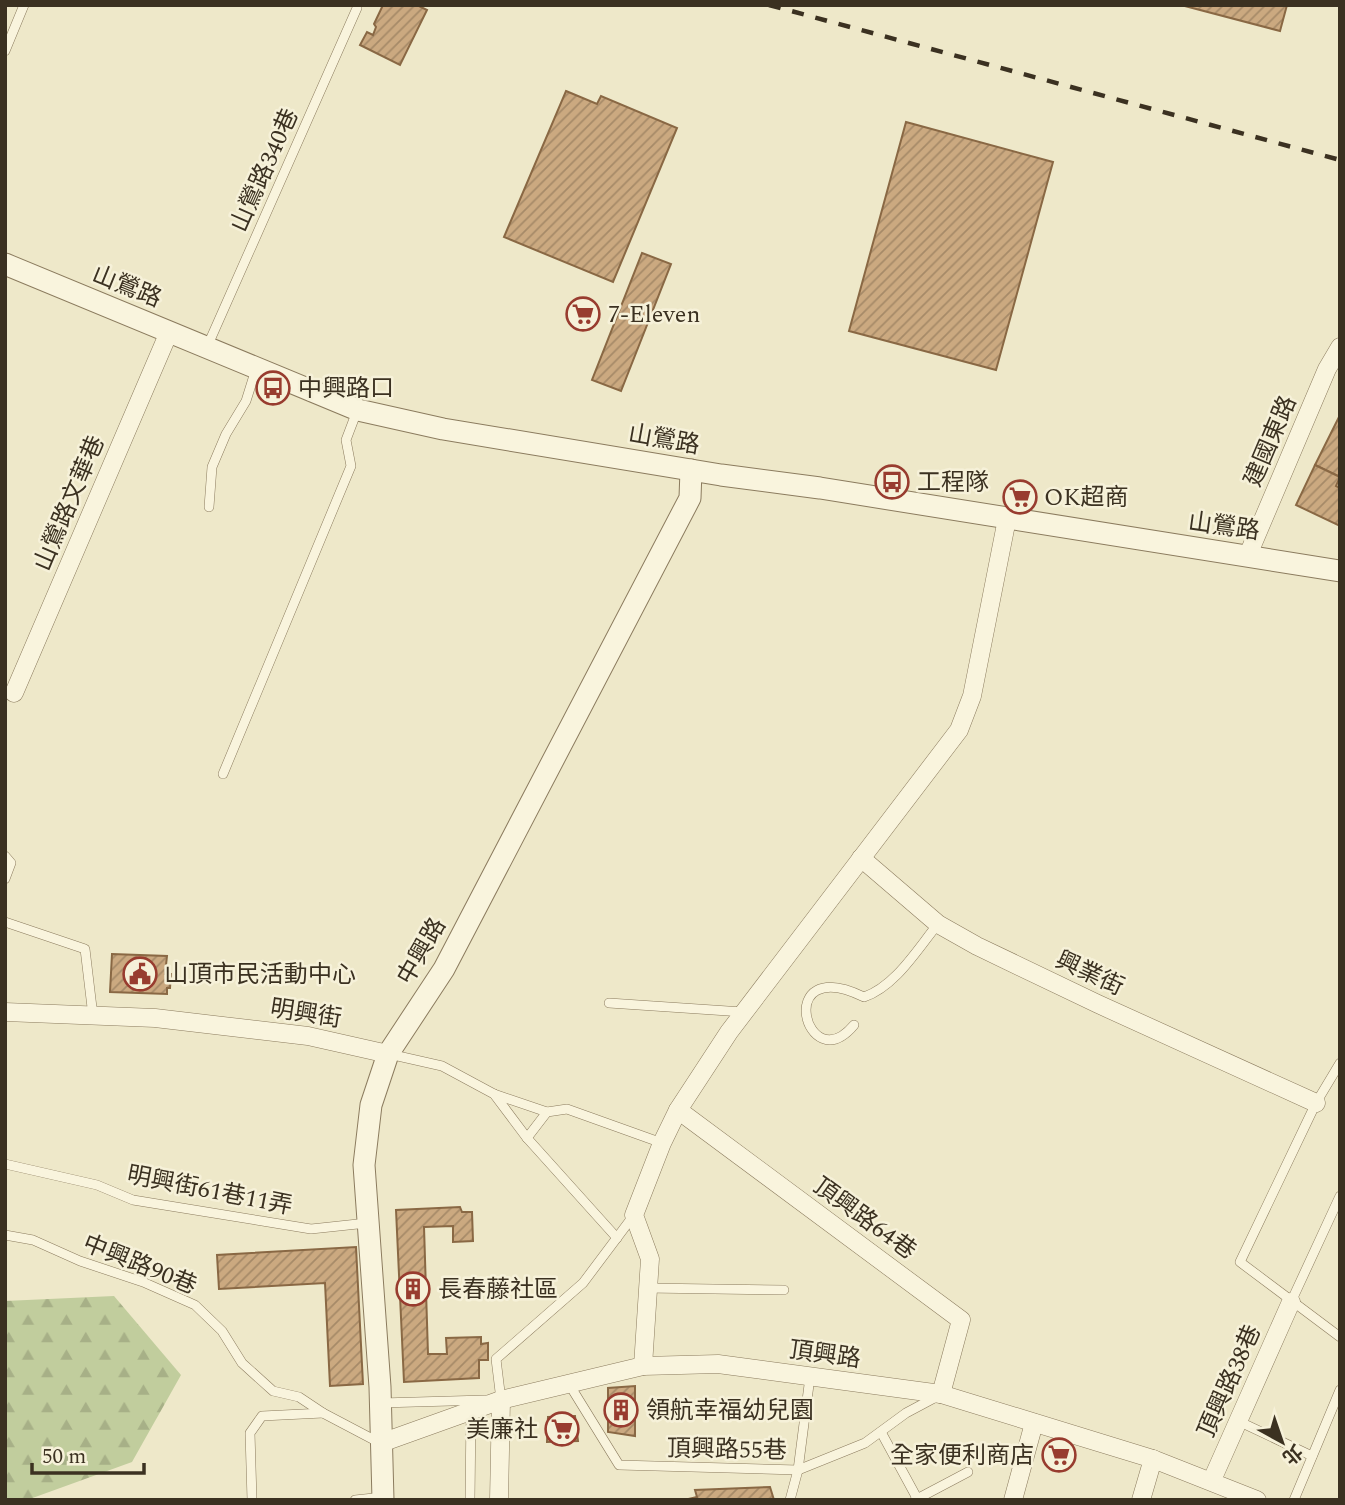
<svg xmlns="http://www.w3.org/2000/svg" width="1345" height="1505" font-family="Spectral,'Noto Sans TC',serif">
	<defs>
		<pattern id="forest-firs" width="22" height="20" patternUnits="userSpaceOnUse" patternTransform="scale(1.75)"><rect width="22" height="20" fill="#c1cd9d"/><path d="M5 1l3.5 6h-7zM16 11l3.5 6h-7z" fill="#a7b087"/></pattern>
		<pattern id="building-hatch" width="6" height="6" patternUnits="userSpaceOnUse" patternTransform="scale(1.75)"><rect width="6" height="6" fill="#cba980"/><path d="M-1 1l2-2M0 6l6-6M5 7l2-2" fill="none" stroke="#a68a68"/></pattern>
	</defs>
	<rect width="100%" height="100%" fill="#eee8c9"/>
	<polygon fill="url(#forest-firs)" points="114,1296 181,1375 132,1462 27,1500 5,1500 5,1301"/>
	<g fill="url(#building-hatch)" stroke="#896844" stroke-width="2">
		<polygon points="383,5 417,5 427,10 400,65 360,45 367,32 373,35 376,27 374,24"/>
		<polygon points="1181,5 1287,5 1280,31"/>
		<polygon points="566,91 597,104 601,96 677,128 613,282 504,237"/>
		<polygon points="906,122 1053,162 996,370 849,331"/>
		<polygon points="642,253 671,264 621,391 592,380"/>
		<polygon points="1340,415 1340,477 1315,465"/>
		<polygon points="1315,465 1340,477 1336,486 1340,488 1340,526 1296,505"/>
		<polygon points="112,954 167,956 165,974 171,974 170,988 167,988 167,994 110,992"/>
		<polygon points="460,1207 462,1212 472,1212 473,1241 453,1242 453,1226 424,1227 428,1354 447,1354 446,1338 481,1337 481,1344 488,1343 488,1360 479,1360 479,1378 404,1382 396,1210"/>
		<polygon points="356,1247 363,1384 330,1386 325,1283 219,1289 217,1255"/>
		<polygon points="635,1386 635,1436 608,1432 608,1388"/>
		<polygon points="575,1416 578,1441 547,1442 548,1417"/>
		<polygon points="770,1487 774,1500 684,1500 697,1497 695,1490"/>
	</g>
	<g fill="none" stroke-linecap="round" stroke-linejoin="round">
		<defs>
			<g id="service">
				<polyline points="5,51 24,5"/>
				<polyline points="207,347 357,8"/>
				<polyline points="209,507 212,467 226,434 246,401 256,369"/>
				<polyline points="223,774 351,466 346,440 357,411"/>
				<polyline points="5,856 11,863 5,879"/>
				<polyline points="5,922 85,949 93,1016"/>
				<polyline points="609,1003 743,1012"/>
				<path d="M854 1025C806 1082 772 952 864 997 896 986 918 948 938 924"/>
				<polyline points="389,1054 442,1066 494,1094 527,1138 617,1238"/>
				<polyline points="1340,1063 1316,1103 1240,1262 1340,1337"/>
				<polyline points="494,1094 547,1112"/>
				<polyline points="527,1138 547,1112 567,1109 662,1143"/>
				<polyline points="5,1164 97,1185 133,1200 311,1229 367,1223"/>
				<polyline points="5,1235 33,1240 80,1261 143,1282 195,1305 222,1331 242,1363 273,1391 299,1397 323,1413 380,1443"/>
				<polyline points="647,1288 784,1290"/>
				<polyline points="1291,1302 1340,1196"/>
				<polyline points="569,1384 619,1465 798,1470 865,1443 906,1413 936,1397"/>
				<polyline points="499,1400 501,1400 496,1359 583,1283 634,1215"/>
				<polyline points="381,1403 485,1400"/>
				<polyline points="1238,1421 1312,1456"/>
				<polyline points="881,1432 918,1500"/>
				<polyline points="252,1500 250,1433 262,1416 323,1413"/>
				<polyline points="355,1500 383,1497"/>
				<polyline points="470,1500 471,1411"/>
				<polyline points="790,1500 798,1470 810,1377"/>
				<polyline points="915,1500 968,1472"/>
				<polyline points="1294,1500 1340,1390"/>
			</g>
			<g id="minor">
				<polyline points="1248,555 1327,369 1340,347"/>
				<polyline points="14,693 169,332"/>
				<polyline points="861,858 938,924 977,946 1098,1004 1316,1103"/>
				<polyline points="5,1012 155,1018 308,1036 388,1054"/>
				<polyline points="678,1110 961,1320 941,1394"/>
				<polyline points="643,1366 650,1259 634,1215 662,1143 678,1110 729,1032 959,730 972,696 1007,519"/>
				<polyline points="381,1443 501,1400 643,1366 718,1364 941,1394 1153,1459 1257,1500"/>
				<polyline points="1212,1480 1291,1302"/>
				<polyline points="499,1500 501,1400"/>
				<polyline points="1013,1500 1034,1423"/>
				<polyline points="1141,1500 1153,1459"/>
			</g>
			<g id="tertiary">
				<polyline points="5,264 358,410 443,429 721,475 820,488 1340,571"/>
				<polyline points="383,1500 380,1387 364,1165 371,1105 388,1054 444,969 690,498 691,470"/>
			</g>
		</defs>
		<use href="#service" stroke="#8b7b5e" stroke-width="10"/>
		<use href="#minor" stroke="#8b7b5e" stroke-width="19"/>
		<use href="#tertiary" stroke="#8b7b5e" stroke-width="23"/>
		<use href="#service" stroke="#f9f4dd" stroke-width="9"/>
		<use href="#minor" stroke="#f9f4dd" stroke-width="18"/>
		<use href="#tertiary" stroke="#f9f4dd" stroke-width="21"/>
		<polyline stroke="#3b3121" stroke-width="4.5" stroke-dasharray="12 12" stroke-linecap="butt" points="769,5 1340,160"/>
	</g>
	<defs>
		<symbol id="supermarket-ring" viewBox="-11 -11 22 22"><circle r="9.5" fill="#f6f1d9" stroke="#983c2f" stroke-width="1.5"/><path d="M-6-5.5h2.5l.6 2H6L4.5 2H-2.5L-4.4-4H-6ZM-1.5 3.2a1.3 1.3 0 1 0 .1 0ZM3 3.2a1.3 1.3 0 1 0 .1 0Z" fill="#983c2f"/></symbol>
		<symbol id="bus-ring" viewBox="-11 -11 22 22"><circle r="9.5" fill="#f6f1d9" stroke="#983c2f" stroke-width="1.5"/><path d="M-5-6H5V4H4V6H2V4H-2V6H-4V4H-5ZM-3.5-4V0h7V-4ZM-3.5 1.2v1.5H-2V1.2ZM2 1.2v1.5H3.5V1.2Z" fill="#983c2f"/></symbol>
		<symbol id="civic-ring" viewBox="-11 -11 22 22"><circle r="9.5" fill="#f6f1d9" stroke="#983c2f" stroke-width="1.5"/><path d="M-.6-6.5H3V-4.5H.6V-3L4-1V1h2V6H-6V1h2V-1L-.6-3ZM-1.2 2.5V6h2.4V2.5Z" fill="#983c2f"/></symbol>
		<symbol id="building-ring" viewBox="-11 -11 22 22"><circle r="9.5" fill="#f6f1d9" stroke="#983c2f" stroke-width="1.5"/><path d="M-4-6H4V6H1V3H-1V6H-4ZM-2.5-4.3h1.7v1.8h-1.7ZM.8-4.3h1.7v1.8H.8ZM-2.5-1h1.7V.8h-1.7ZM.8-1h1.7V.8H.8Z" fill="#983c2f"/></symbol>
	</defs>
	<g fill-rule="evenodd">
		<use href="#supermarket-ring" x="564" y="295" width="38" height="38"/>
		<use href="#bus-ring" x="254" y="369" width="38" height="38"/>
		<use href="#bus-ring" x="873" y="463" width="38" height="38"/>
		<use href="#supermarket-ring" x="1001" y="478" width="38" height="38"/>
		<use href="#civic-ring" x="121" y="955" width="38" height="38"/>
		<use href="#building-ring" x="394" y="1270" width="38" height="38"/>
		<use href="#building-ring" x="602" y="1391" width="38" height="38"/>
		<use href="#supermarket-ring" x="543" y="1410" width="38" height="38"/>
		<use href="#supermarket-ring" x="1040" y="1436" width="38" height="38"/>
	</g>
	<g text-anchor="middle" stroke-width="5" stroke-linejoin="round" paint-order="stroke">
		<g font-size="24" fill="#3b3121" stroke="#f6f1d9">
			<text transform="translate(264 170) rotate(-66)" y="8">山鶯路340巷</text>
			<text transform="translate(127 286) rotate(22)" y="8">山鶯路</text>
			<text transform="translate(664 439) rotate(10)" y="8">山鶯路</text>
			<text transform="translate(1270 441) rotate(-67)" y="8">建國東路</text>
			<text transform="translate(69 503) rotate(-67)" y="8">山鶯路文華巷</text>
			<text transform="translate(1224 526) rotate(8)" y="8">山鶯路</text>
			<text transform="translate(421 951) rotate(-60)" y="8">中興路</text>
			<text transform="translate(1090 973) rotate(25)" y="8">興業街</text>
			<text transform="translate(306 1013) rotate(9)" y="8">明興街</text>
			<text transform="translate(210 1190) rotate(11)" y="8">明興街61巷11弄</text>
			<text transform="translate(865 1218) rotate(36)" y="8">頂興路64巷</text>
			<text transform="translate(140 1264) rotate(22)" y="8">中興路90巷</text>
			<text transform="translate(825 1354) rotate(8)" y="8">頂興路</text>
			<text transform="translate(1229 1381) rotate(-66)" y="8">頂興路38巷</text>
			<text transform="translate(727 1449) rotate(1)" y="8">頂興路55巷</text>
		</g>
		<g font-size="24" fill="#3b3121" stroke="#f6f1d9" text-anchor="start">
			<text x="608" y="322">7-Eleven</text>
			<text x="298" y="396">中興路口</text>
			<text x="917" y="490">工程隊</text>
			<text x="1044" y="505">OK超商</text>
			<text x="164" y="982">山頂市民活動中心</text>
			<text x="438" y="1297">長春藤社區</text>
			<text x="646" y="1418">領航幸福幼兒園</text>
			<text x="538" y="1437" text-anchor="end">美廉社</text>
			<text x="1034" y="1463" text-anchor="end">全家便利商店</text>
		</g>
	</g>
	<rect width="1345" height="1505" fill="none" stroke="#3b3121" stroke-width="14"/>
	<g transform="translate(1282 1442) rotate(140)" stroke="#f6f1d9" stroke-width="5" paint-order="stroke">
	<path d="M0-5L12 26L0 18L-12 26Z" fill="#3b3121"/>
	<text y="-10" font-size="19" font-weight="bold" text-anchor="middle" fill="#3b3121">北</text>
	</g>
	<path d="M32 1463v10h112v-10" fill="none" stroke="#3b3121" stroke-width="3.5"/>
	<text x="42" y="1463" font-size="21" fill="#3b3121" stroke="#f6f1d9" stroke-width="5" paint-order="stroke">50 m</text>
</svg>
